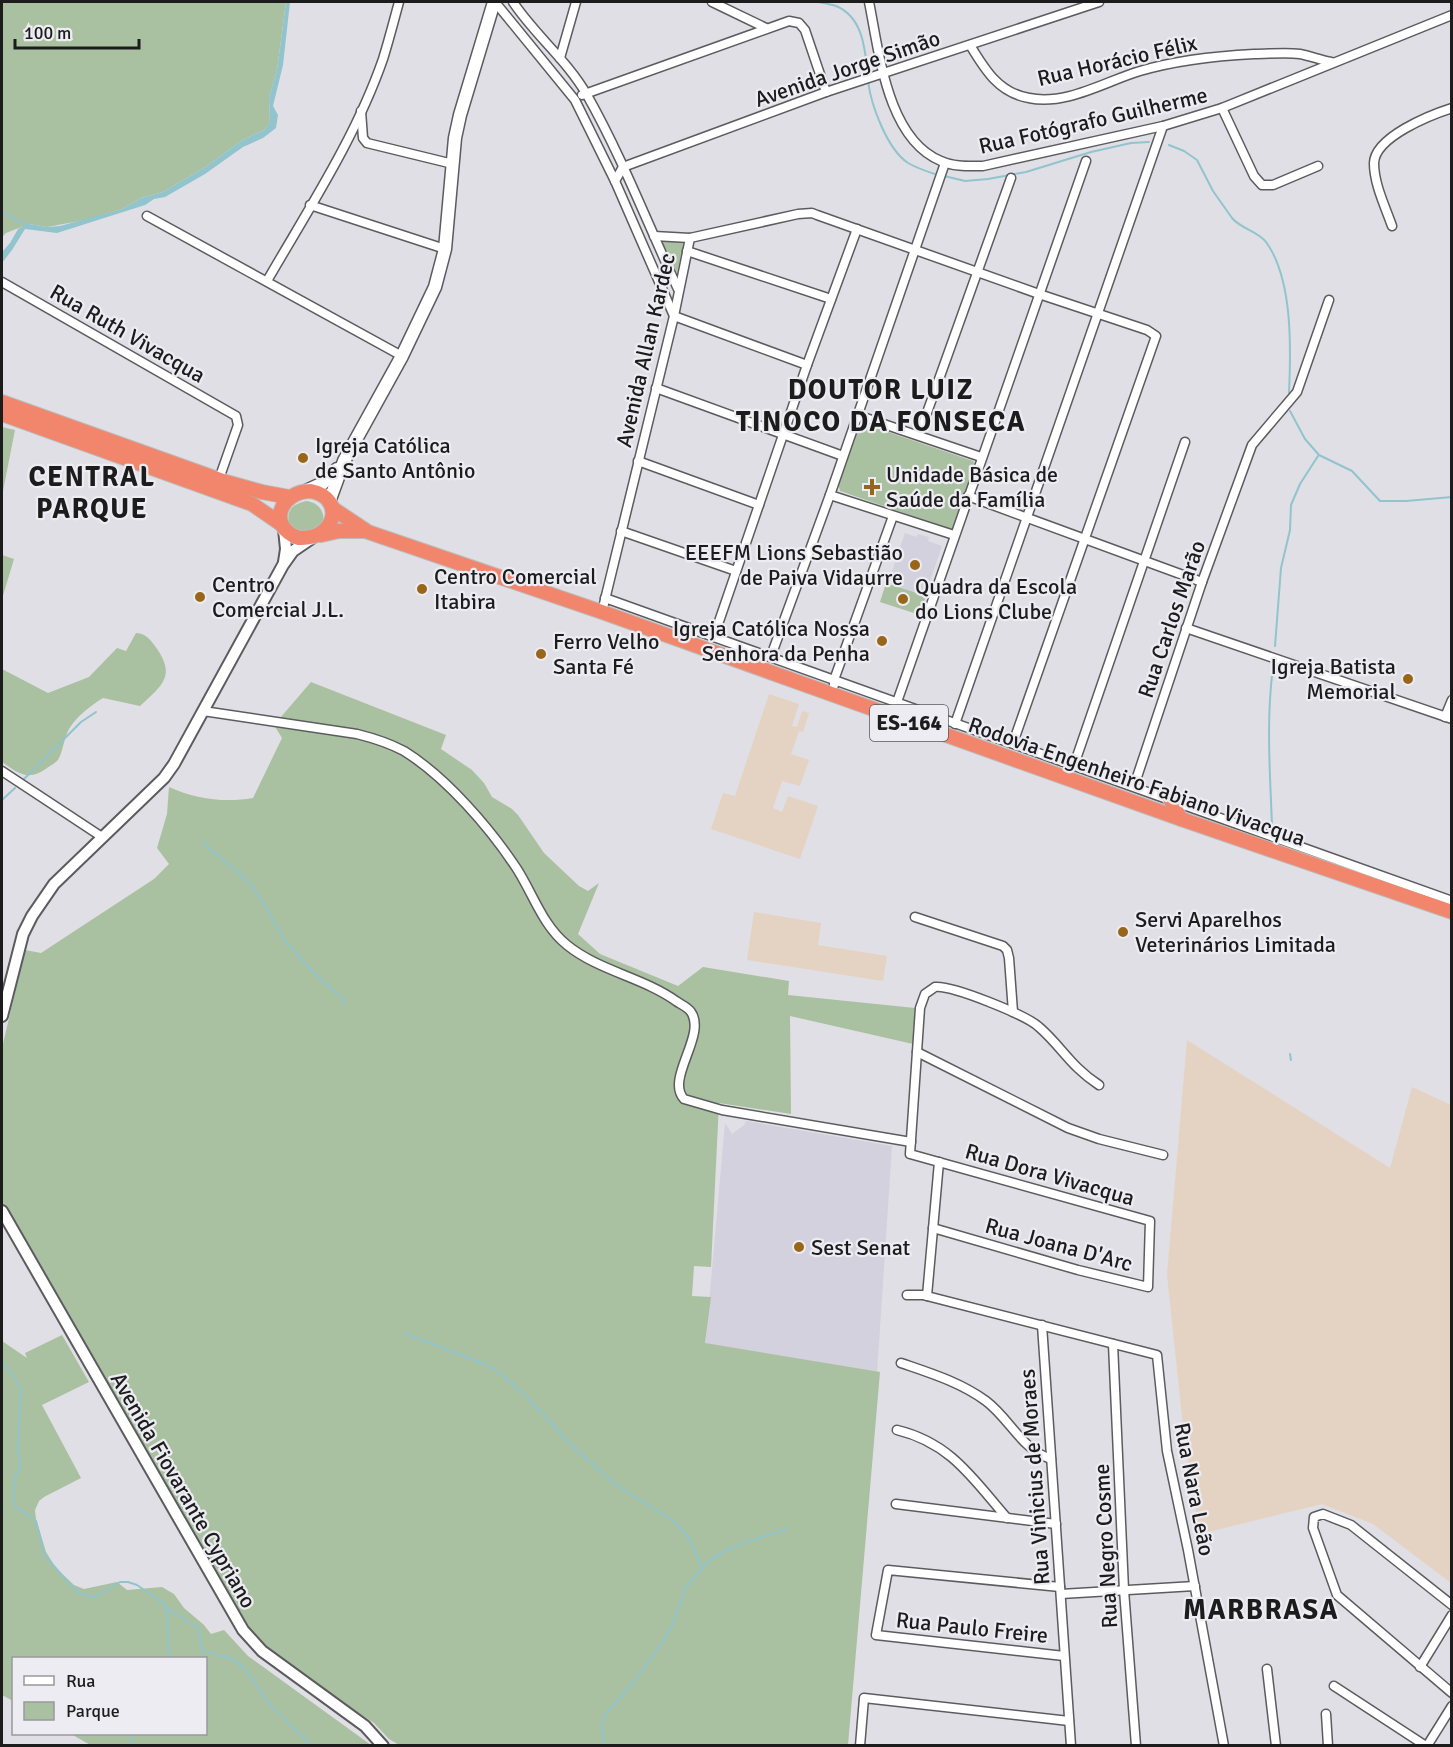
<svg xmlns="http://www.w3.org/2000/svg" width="1453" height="1747" font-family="Signika,sans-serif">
	<rect width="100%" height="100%" fill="#e0dfe5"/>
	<g fill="#d3d1de">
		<polygon points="905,533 916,537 918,534 929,537 928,541 942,546 925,596 888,583"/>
		<polygon points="746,1121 892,1146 877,1374 705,1348 725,1123 732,1134 744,1125"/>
	</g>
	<g fill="#e4d3c2">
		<polygon points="769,694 799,704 792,726 797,727 802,711 809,713 803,732 799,731 791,754 809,760 800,786 782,781 773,808 782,812 788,796 818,806 800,859 711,829 723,793 735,796"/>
		<polygon points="754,912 821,923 818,945 887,956 883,981 747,960"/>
		<polygon points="1187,1040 1390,1168 1412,1087 1451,1105 1451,1583 1373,1524 1322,1504 1200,1534 1185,1445 1167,1275"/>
	</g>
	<g fill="#a9c1a0">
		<polygon points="2,2 286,2 277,70 269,97 270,123 264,130 241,141 207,166 163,192 141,198 122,209 85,220 47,227 29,224 6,233 2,237"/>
		<polygon points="662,241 684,241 677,273"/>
		<polygon points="862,423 973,461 976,466 953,530 840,491 838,483 857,428"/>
		<polygon points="2,427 15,430 2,496"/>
		<path d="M306 501C324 502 331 525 312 531 308 532 301 531 296 531L289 523C286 509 294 504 306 501Z"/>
		<polygon points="2,555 14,559 2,599"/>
		<polygon points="886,583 926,596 920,615 880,602"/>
		<path d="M136 633C146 634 149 638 155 646 176 675 164 684 140 706L103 698C90 706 77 716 69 729 64 738 63 751 58 760 55 763 50 766 47 768 28 782 18 773 2 762V669L48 693 89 677 117 648 126 651Z"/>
		<path d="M311 682 446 735 441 749 472 770 484 783 492 797 512 809 518 815 544 853 579 886 588 891 599 883 578 934 600 954 678 986 703 967 789 981 788 995 915 1008 913 1044 790 1016 791 1114 719 1103 711 1267 694 1266 692 1296 711 1297 705 1343 880 1372 848 1745H399L389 1739 374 1723 283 1663 248 1627 2 1202V1048L25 950 41 953 154 879 169 864 157 848 167 814 169 787C195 799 225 803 253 798L282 738 274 725Z"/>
		<polygon points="62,1335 89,1382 42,1405 81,1478 44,1497 39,1501 35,1510 36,1519 46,1552 56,1568 74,1585 84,1589 117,1582 127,1590 162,1587 174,1594 184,1608 204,1625 211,1634 224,1630 248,1656 371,1745 92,1746 71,1734 206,1734 206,1658 14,1658 13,1701 2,1695 2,1341 27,1358 25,1353"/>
	</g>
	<polygon fill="#91c4cd" points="286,2 290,2 283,65 273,106 278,115 276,128 263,138 243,147 205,174 165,197 154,199 145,205 57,233 25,229 12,250 2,263 2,252 10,243 18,229 25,225 29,224 47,227 60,226 122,209 141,198 163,192 207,166 241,141 264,130 270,123 269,97 277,70"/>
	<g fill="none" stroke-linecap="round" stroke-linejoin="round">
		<g stroke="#91c4cd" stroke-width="2">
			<path d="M818 2C823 3 830 4 836 6 863 17 865 49 868 75"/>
			<path d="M868 81C871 105 887 149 908 163 917 168 928 172 938 175"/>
			<path d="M1169 145 1184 151 1197 160 1213 191 1232 218C1241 229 1258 231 1266 242 1293 279 1291 349 1289 393"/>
			<polyline points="944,176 965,181 988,179 1026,172 1091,152 1131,143 1149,142"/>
			<polyline points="2,212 27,225"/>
			<polyline points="1290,411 1305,439 1319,455 1352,471 1380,501 1406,501 1452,497"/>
			<polyline points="1275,646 1281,568 1290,530 1291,505 1300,484 1318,456"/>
			<polyline points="24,779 81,722 96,712"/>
			<polyline points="2,800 15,788"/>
			<path d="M1272 825C1270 773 1266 720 1273 667"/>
			<polyline points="203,840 205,845 247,880 263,902 284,940 315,974 341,997 345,1005"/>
			<polyline points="1290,1054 1291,1060"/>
			<polyline points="404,1333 487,1365 501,1374 527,1397 572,1446 615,1484 675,1522 689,1538 702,1568"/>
			<polyline points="2,1361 18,1383 21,1390 18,1446 20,1467 15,1477 13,1497 16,1507 36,1521 45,1556 77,1592 91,1597 98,1596 120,1582 128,1582 137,1585 163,1603 167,1610 169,1658"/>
			<path d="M165 1607 198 1628 202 1650C210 1655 220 1655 229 1658 247 1666 255 1684 266 1699 279 1716 297 1731 313 1746"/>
			<polyline points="129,1746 134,1734"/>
			<polyline points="605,1746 602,1733 604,1716 632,1684 664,1640 672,1625 686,1587 713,1557 743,1543 787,1529"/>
		</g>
		<defs>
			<g id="minor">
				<polyline points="495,2 575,100 615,181 674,316 807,365"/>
				<path d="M513 2C534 34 567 60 587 95 622 157 648 225 678 289"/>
				<polyline points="712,2 766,28"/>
				<path d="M869 2C879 51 887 139 941 161 954 167 969 166 983 166L1163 126 1222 108 1452 15"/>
				<path d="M970 45C985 70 999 93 1029 98 1066 106 1106 81 1140 71 1177 60 1215 56 1254 54 1269 54 1285 52 1300 54 1310 56 1321 60 1331 62"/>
				<polyline points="560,58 576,2"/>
				<polyline points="582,95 789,21 799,23 805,30 826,92"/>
				<polyline points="1222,108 1254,176 1262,185 1273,185 1318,166"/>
				<polyline points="361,111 363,138 367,143 453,164"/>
				<polyline points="615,181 623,167 826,92 1099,2"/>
				<polyline points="310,205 445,249"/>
				<polyline points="147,216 402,356"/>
				<path d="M1392 226C1385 206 1374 184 1374 163 1375 137 1430 115 1452 108"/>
				<polyline points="654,236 690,238"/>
				<polyline points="687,251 831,299"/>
				<path d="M267 281C308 210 356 137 383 59 389 40 394 20 399 2"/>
				<polyline points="2,282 236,416 238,425 219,479"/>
				<polyline points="656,388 843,456"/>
				<polyline points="857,415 981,457"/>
				<polyline points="919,435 1011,178"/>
				<polyline points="638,461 759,505"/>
				<polyline points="830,495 954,535"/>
				<polyline points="968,496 1202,582"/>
				<polyline points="621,531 736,571"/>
				<polyline points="605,598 1452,901"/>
				<polyline points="602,612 674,316 690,238 798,214 812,213 817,215 1039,294 1147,330 1156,336 1013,743"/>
				<polyline points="1186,628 1452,719"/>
				<polyline points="714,636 807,365 857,229"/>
				<polyline points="771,656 830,495 945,163"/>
				<polyline points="834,685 834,680 893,516"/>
				<polyline points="897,702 1086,161"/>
				<path d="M203 711 357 734C373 738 389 743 404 751 446 777 490 828 517 869 533 894 543 926 567 945 599 971 642 977 676 1001 680 1004 688 1007 691 1012 707 1035 665 1079 684 1099L722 1110 911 1142"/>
				<polyline points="1445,717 1452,700"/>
				<polyline points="955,724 1163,126"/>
				<polyline points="1074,765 1185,442"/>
				<polyline points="2,771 102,837"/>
				<polyline points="1134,786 1202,582 1252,445 1297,392 1329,300"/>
				<polyline points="915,917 1003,946 1007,950 1009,958 1013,1012"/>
				<polyline points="917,1052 1068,1128 1099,1139 1163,1155"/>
				<path d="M933 1228 1078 1270 1148 1287 1150 1221 910 1154 920 1008 925 994 935 987C952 985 1026 1015 1039 1027 1062 1047 1071 1067 1099 1085"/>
				<polyline points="907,1295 923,1295 1157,1355 1167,1451 1188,1550 1224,1746"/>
				<polyline points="927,1296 939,1162"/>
				<polyline points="1042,1325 1071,1746"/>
				<polyline points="1113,1344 1124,1590 1136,1746"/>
				<path d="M901 1363C930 1373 960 1382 986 1401 1010 1419 1021 1449 1051 1459"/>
				<path d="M897 1430C951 1443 973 1479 1007 1518"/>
				<polyline points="896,1504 1056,1524"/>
				<polyline points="1060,1587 888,1570 876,1635 1064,1656"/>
				<polyline points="1061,1594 1195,1586"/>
				<polyline points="1452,1605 1351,1525 1323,1514 1314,1517 1313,1528 1337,1595 1452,1693"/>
				<polyline points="1420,1667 1452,1615"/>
				<polyline points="1267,1669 1276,1746"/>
				<polyline points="1334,1686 1426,1746"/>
				<polyline points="1326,1714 1328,1746"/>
				<polyline points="860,1746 864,1698 1069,1721"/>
				<polyline points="1427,1746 1452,1706"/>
			</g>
			<g id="tertiary">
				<polyline points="284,562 286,549 284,529"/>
				<polyline points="2,1016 23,934 32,916 54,884 164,778 174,764 283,565 293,551 312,538"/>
				<polyline points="2,1211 243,1630 262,1651 365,1726 383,1746"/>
			</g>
			<g id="secondary">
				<polyline points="306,491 323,483 337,469"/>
				<polyline points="329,502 344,461 402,356 435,287 445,249 455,138 460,115 494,2"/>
			</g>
			<g id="trunk">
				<polyline points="2,402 226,482 262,492 289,497"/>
				<polyline points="2,414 252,504 281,524"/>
				<path d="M311 491C346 498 336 540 299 538 266 527 280 491 311 491Z"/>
				<polyline points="332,508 368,532 602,612 1181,819 1452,912"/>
				<polyline points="321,535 339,531 364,531"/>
				<polyline points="1170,799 1181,819"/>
			</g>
		</defs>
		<use href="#minor" stroke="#5c5c60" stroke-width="11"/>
		<use href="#tertiary" stroke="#5c5c60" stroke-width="14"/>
		<use href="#secondary" stroke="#5c5c60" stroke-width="15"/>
		<use href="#trunk" stroke="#bbb" stroke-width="16"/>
		<use href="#minor" stroke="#fff" stroke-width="8"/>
		<use href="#tertiary" stroke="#fff" stroke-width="10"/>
		<use href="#secondary" stroke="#fff" stroke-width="12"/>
		<use href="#trunk" stroke="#f2866c" stroke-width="14"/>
	</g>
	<g fill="#976619" stroke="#edecf2" stroke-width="2">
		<circle cx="303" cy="458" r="6"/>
		<path d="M869 478h6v6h6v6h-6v6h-6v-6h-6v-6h6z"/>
		<circle cx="915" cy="565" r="6"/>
		<circle cx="422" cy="589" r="6"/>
		<circle cx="200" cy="597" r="6"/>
		<circle cx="903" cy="599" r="6"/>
		<circle cx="882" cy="641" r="6"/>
		<circle cx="541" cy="654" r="6"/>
		<circle cx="1408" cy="679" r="6"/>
		<circle cx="1123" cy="932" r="6"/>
		<circle cx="799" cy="1247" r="6"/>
	</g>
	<g text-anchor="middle" stroke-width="4.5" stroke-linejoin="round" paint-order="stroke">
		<rect fill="#edecf2" stroke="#5b5a5d" stroke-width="1.5" x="870" y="705" width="78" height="36" rx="4.5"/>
		<g font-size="21" font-weight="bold" fill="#1c1c1d">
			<text x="909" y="730">ES-164</text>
		</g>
		<g font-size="22" fill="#1c1c1d" stroke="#edecf2">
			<text transform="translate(1117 60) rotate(-13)" y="8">Rua Horácio Félix</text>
			<text transform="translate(847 68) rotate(-19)" y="8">Avenida Jorge Simão</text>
			<text transform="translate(1093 120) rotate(-13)" y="8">Rua Fotógrafo Guilherme</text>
			<text transform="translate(128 333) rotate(30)" y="8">Rua Ruth Vivacqua</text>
			<text transform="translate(645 350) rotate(-77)" y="8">Avenida Allan Kardec</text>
			<text transform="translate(1171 619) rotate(-71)" y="8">Rua Carlos Marão</text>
			<text transform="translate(1137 781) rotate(19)" y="8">Rodovia Engenheiro Fabiano Vivacqua</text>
			<text transform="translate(1050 1174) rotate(16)" y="8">Rua Dora Vivacqua</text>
			<text transform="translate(1059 1244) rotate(15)" y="8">Rua Joana D'Arc</text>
			<text transform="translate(1034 1477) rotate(-94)" y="8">Rua Vinicius de Moraes</text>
			<text transform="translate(1195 1489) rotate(79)" y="8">Rua Nara Leão</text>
			<text transform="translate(184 1490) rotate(60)" y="8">Avenida Fiovarante Cypriano</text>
			<text transform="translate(1105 1546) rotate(-93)" y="8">Rua Negro Cosme</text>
			<text transform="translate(972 1627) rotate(6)" y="8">Rua Paulo Freire</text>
		</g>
		<g font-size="22" fill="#1c1c1d" stroke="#edecf2" text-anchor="start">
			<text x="315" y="453">Igreja Católica<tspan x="315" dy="25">de Santo Antônio</tspan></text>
			<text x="886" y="482">Unidade Básica de<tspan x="886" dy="25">Saúde da Família</tspan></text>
			<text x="903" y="560" text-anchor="end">EEEFM Lions Sebastião<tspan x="903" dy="25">de Paiva Vidaurre</tspan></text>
			<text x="434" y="584">Centro Comercial<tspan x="434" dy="25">Itabira</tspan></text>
			<text x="212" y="592">Centro<tspan x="212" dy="25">Comercial J.L.</tspan></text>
			<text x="915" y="594">Quadra da Escola<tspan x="915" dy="25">do Lions Clube</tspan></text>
			<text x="870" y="636" text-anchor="end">Igreja Católica Nossa<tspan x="870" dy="25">Senhora da Penha</tspan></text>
			<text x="553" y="649">Ferro Velho<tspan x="553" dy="25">Santa Fé</tspan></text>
			<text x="1396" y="674" text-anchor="end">Igreja Batista<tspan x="1396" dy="25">Memorial</tspan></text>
			<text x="1135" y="927">Servi Aparelhos<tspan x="1135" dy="25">Veterinários Limitada</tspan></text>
			<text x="811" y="1255">Sest Senat</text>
		</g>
		<g font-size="28" font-weight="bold" letter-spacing="1.5" fill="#1c1c1d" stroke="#edecf2">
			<text x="881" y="399">DOUTOR LUIZ<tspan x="881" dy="32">TINOCO DA FONSECA</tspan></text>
			<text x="92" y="486">CENTRAL<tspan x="92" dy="32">PARQUE</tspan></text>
			<text x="1261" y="1619">MARBRASA</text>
		</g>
	</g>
	<rect width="1453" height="1747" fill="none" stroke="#1c1c1d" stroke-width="6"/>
	<rect x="12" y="1657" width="195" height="78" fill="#edecf2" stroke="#99999d" stroke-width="1.5"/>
	<rect x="24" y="1676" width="30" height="9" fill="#ffffff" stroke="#99999d" stroke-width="1.5"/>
	<text x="66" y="1687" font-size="18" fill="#1c1c1d">Rua</text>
	<rect x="24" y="1702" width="30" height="18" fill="#a9c1a0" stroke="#99999d" stroke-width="1.5"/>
	<text x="66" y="1717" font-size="18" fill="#1c1c1d">Parque</text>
	<path d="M15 39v9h124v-9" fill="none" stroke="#1c1c1d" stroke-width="3"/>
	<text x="24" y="39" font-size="18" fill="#1c1c1d" stroke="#edecf2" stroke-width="4.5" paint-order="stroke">100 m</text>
</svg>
